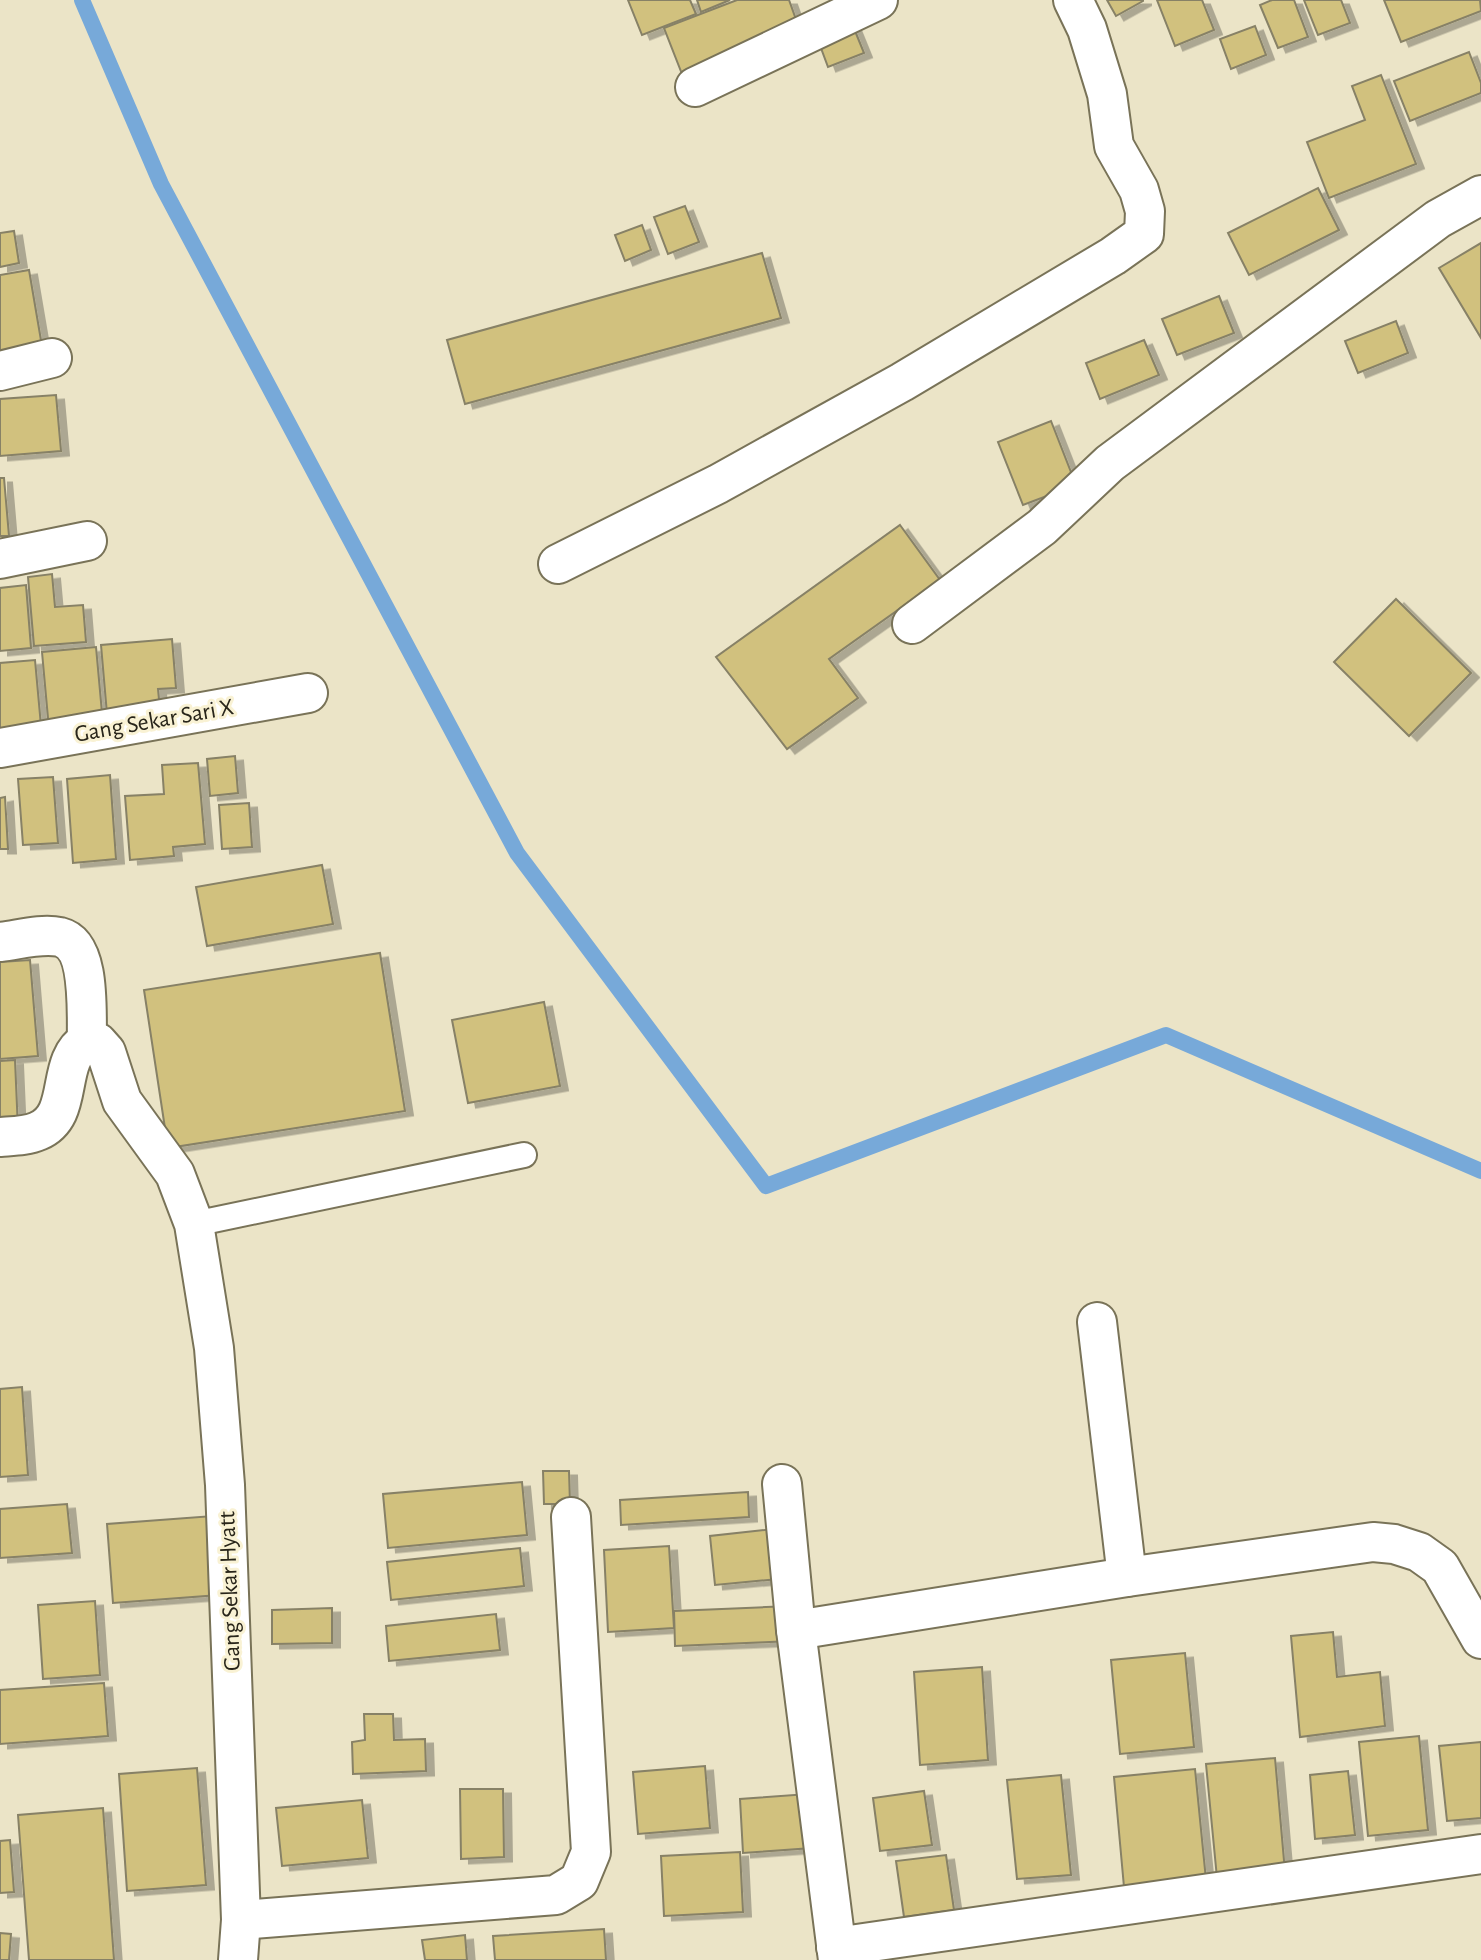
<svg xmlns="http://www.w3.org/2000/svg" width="1481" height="1960" font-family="'Alegreya Sans',sans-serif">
	<defs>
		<filter id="shadow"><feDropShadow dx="8" dy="4.5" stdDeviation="0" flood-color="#0004"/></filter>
	</defs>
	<rect width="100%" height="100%" fill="#ebe4c7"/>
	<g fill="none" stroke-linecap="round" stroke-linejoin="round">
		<polyline stroke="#77a9d9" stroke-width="16" points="82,0 161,184 517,853 766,1186 1166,1035 1481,1171"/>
	</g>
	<g fill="#d1c17e" stroke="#878166" stroke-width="2" filter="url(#shadow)">
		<polygon points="628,0 690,0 696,14 642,35"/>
		<polygon points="697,0 730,0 701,12"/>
		<polygon points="737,0 789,0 799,28 682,74 664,28"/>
		<polygon points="1107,0 1143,0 1143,1 1116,16"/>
		<polygon points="1157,0 1202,0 1214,30 1175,46"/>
		<polygon points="1272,0 1294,0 1308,37 1278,48 1260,5"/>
		<polygon points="1304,0 1341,0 1350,23 1318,35"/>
		<polygon points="1384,0 1480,0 1481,11 1401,42"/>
		<polygon points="853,26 864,53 828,67 818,40"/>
		<polygon points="1255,26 1266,55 1231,69 1220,39"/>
		<polygon points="1469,52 1481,83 1481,93 1410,121 1394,81"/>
		<polygon points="1381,75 1416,164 1329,198 1307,142 1365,120 1352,86"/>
		<polygon points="1318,188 1339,230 1249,275 1228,233"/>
		<polygon points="685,206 699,242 668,254 654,217"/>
		<polygon points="642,225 651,250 625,261 615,235"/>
		<polygon points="14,231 19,263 0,267 0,233"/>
		<polygon points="1481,243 1481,338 1439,268"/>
		<polygon points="762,253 781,318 465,404 447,340"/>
		<polygon points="29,270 44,358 0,365 0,275"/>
		<polygon points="1219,296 1234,333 1177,355 1162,319"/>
		<polygon points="1396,321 1408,353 1358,373 1345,341"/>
		<polygon points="1144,340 1159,375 1100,399 1086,363"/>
		<polygon points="56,395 61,451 0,456 0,399"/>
		<polygon points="1051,421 1076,485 1023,505 998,442"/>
		<polygon points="0,478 4,478 9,536 0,536"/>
		<polygon points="900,525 940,580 829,659 858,698 787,749 716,657"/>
		<polygon points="52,574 55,607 83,605 86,642 34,646 28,577"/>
		<polygon points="26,585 31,648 0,651 0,588"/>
		<polygon points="1396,599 1471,673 1409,736 1334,662"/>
		<polygon points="172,639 176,688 158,689 160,710 107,714 101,645"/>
		<polygon points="96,647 103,724 49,729 42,652"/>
		<polygon points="35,660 42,737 0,740 0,663"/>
		<polygon points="235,756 238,793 210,796 207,759"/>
		<polygon points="198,763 205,844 173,847 174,856 130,860 125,796 164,794 162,765"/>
		<polygon points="110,775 116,859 73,863 67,779"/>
		<polygon points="53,777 58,843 23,845 18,779"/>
		<polygon points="5,797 8,849 0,849 0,798"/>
		<polygon points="249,803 252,847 222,849 219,805"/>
		<polygon points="322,865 333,924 207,946 196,887"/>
		<polygon points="380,953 405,1111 168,1148 144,990"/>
		<polygon points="30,960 38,1056 0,1059 0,962"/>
		<polygon points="544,1002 560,1086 468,1103 452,1020"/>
		<polygon points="15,1060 18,1130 0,1131 0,1061"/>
		<polygon points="22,1387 28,1475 0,1477 0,1389"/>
		<polygon points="543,1471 569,1471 570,1504 544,1504"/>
		<polygon points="522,1482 527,1535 388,1548 383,1494"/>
		<polygon points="748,1492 749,1517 621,1525 620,1500"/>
		<polygon points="67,1504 72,1553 0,1558 0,1509"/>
		<polygon points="213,1516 219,1595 113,1603 107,1524"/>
		<polygon points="774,1529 778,1579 715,1585 710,1536"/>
		<polygon points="669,1546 674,1628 608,1632 604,1550"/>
		<polygon points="520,1548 524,1586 391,1600 387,1562"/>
		<polygon points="95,1601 100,1675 43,1679 38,1605"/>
		<polygon points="791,1606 792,1641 675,1646 674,1611"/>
		<polygon points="332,1608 332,1643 272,1644 272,1610"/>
		<polygon points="496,1614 500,1650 389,1661 386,1626"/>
		<polygon points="1333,1632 1337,1677 1380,1672 1385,1726 1300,1737 1291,1636"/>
		<polygon points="1185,1653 1194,1747 1120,1754 1111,1660"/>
		<polygon points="982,1667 988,1760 920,1765 914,1672"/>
		<polygon points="104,1683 108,1736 0,1744 0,1690"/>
		<polygon points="364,1714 393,1714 394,1740 425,1739 426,1771 353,1774 352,1742 365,1740"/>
		<polygon points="1419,1736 1428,1830 1368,1836 1359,1742"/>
		<polygon points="1481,1742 1481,1818 1447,1821 1439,1746"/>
		<polygon points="1275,1758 1285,1872 1217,1878 1206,1764"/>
		<polygon points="705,1766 710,1828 638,1834 633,1772"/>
		<polygon points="197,1768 206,1885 127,1891 119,1774"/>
		<polygon points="1195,1769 1207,1890 1125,1898 1114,1777"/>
		<polygon points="1348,1771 1355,1835 1315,1839 1310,1775"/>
		<polygon points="1061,1775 1071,1875 1017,1879 1007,1780"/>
		<polygon points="460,1789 503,1789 504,1857 461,1859"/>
		<polygon points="924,1791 932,1845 880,1851 873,1798"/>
		<polygon points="808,1794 812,1848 743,1853 740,1799"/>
		<polygon points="362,1800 368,1858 282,1866 276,1808"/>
		<polygon points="103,1808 114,1960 29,1960 18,1815"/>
		<polygon points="10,1840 14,1892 0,1893 0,1841"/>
		<polygon points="740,1852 743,1912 664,1916 661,1856"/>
		<polygon points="946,1855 954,1910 904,1917 896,1861"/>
		<polygon points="604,1929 606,1960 495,1960 493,1936"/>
		<polygon points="0,1933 11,1934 9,1960 0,1960"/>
		<polygon points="465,1935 467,1960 425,1960 422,1940"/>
	</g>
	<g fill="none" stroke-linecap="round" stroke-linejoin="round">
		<defs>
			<polyline id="service" points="194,1224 524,1155"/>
			<g id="minor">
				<polyline points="695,87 878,0"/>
				<polyline points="0,371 52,358"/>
				<polyline points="0,559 87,541"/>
				<polyline points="558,564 718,484 902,382 1113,256 1144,234 1145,211 1139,190 1114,146 1107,94 1087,29 1073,0"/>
				<polyline points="912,624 1042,527 1110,463 1438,219 1481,195"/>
				<polyline points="0,748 308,693"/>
				<path d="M0 942C18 940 41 933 60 937 92 945 86 1014 87 1041"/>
				<path d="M0 1137C12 1136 27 1136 38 1131 76 1115 54 1061 87 1041L98 1043 106 1052 122 1101 175 1174 194 1224 214 1348 225 1485 241 1920 238 1960"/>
				<polyline points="1097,1322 1127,1577"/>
				<polyline points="782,1484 796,1630 838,1960"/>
				<polyline points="796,1630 1127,1577 1373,1542 1394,1544 1419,1552 1440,1567 1481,1639"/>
				<polyline points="241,1920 556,1895 579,1881 591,1852 571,1517"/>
				<polyline points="836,1947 1481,1854"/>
			</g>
		</defs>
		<use href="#service" stroke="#797358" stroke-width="28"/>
		<use href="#minor" stroke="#797358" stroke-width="42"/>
		<use href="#service" stroke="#fff" stroke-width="24"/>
		<use href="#minor" stroke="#fff" stroke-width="38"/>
	</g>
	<g text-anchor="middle" stroke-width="6" stroke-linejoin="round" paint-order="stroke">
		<g font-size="24" fill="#28251a" stroke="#f9f2d4">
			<text transform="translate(154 720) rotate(-10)" y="8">Gang Sekar Sari X</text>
			<text transform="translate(229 1591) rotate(-92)" y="8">Gang Sekar Hyatt</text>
		</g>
	</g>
</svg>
